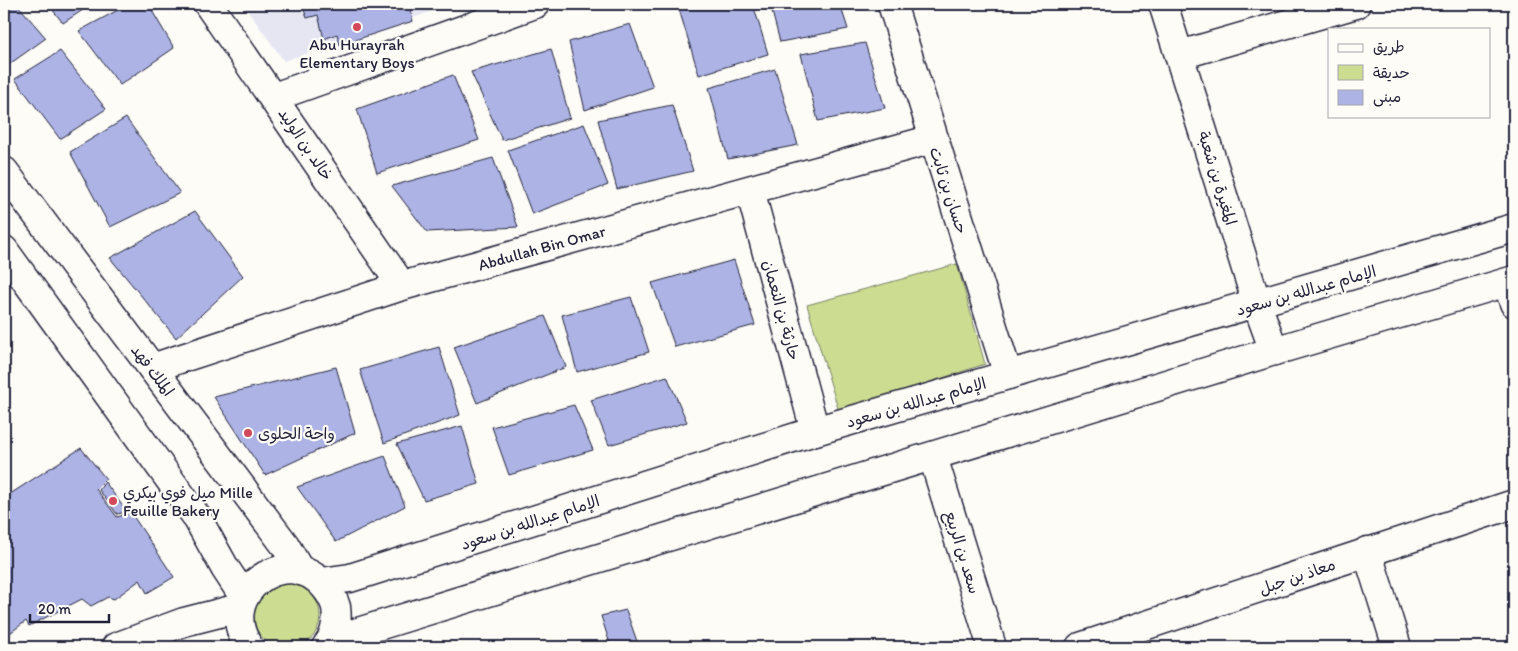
<svg xmlns="http://www.w3.org/2000/svg" width="1518" height="651" font-family="Itim,'Playpen Sans Arabic',sans-serif">
	<rect width="100%" height="100%" fill="#fdfcf7"/>
	<filter id="ink" filterUnits="userSpaceOnUse"><feTurbulence type="fractalNoise" baseFrequency=".02" numOctaves="2"/><feDisplacementMap in="SourceGraphic" scale="10" xChannelSelector="R" yChannelSelector="G"/><feConvolveMatrix kernelMatrix="1 2 1 2 8 2 1 2 1" color-interpolation-filters="sRGB"/></filter>
	<g filter="url(#ink)">
		<polygon fill="#e5e6f2" points="243,4 454,4 284,61"/>
		<g fill="#ccdd91" stroke="#778066">
			<polygon points="957,264 985,364 839,412 807,305"/>
			<circle cx="287" cy="616" r="33"/>
		</g>
		<g fill="#adb4e5" stroke="#22223b">
			<polygon points="4,4 17,4 46,38 4,68"/>
			<polygon points="48,4 92,4 63,23"/>
			<polygon points="129,4 148,4 174,48 120,85 79,31"/>
			<polygon points="302,4 428,4 410,10 413,21 340,45 337,34 324,39 318,15 307,18"/>
			<polygon points="687,4 753,4 768,54 699,75 678,6"/>
			<polygon points="770,4 840,4 848,29 780,42"/>
			<polygon points="630,24 653,87 585,110 569,42"/>
			<polygon points="865,43 885,108 818,121 801,54"/>
			<polygon points="551,49 570,118 502,140 471,72"/>
			<polygon points="60,51 106,109 60,139 15,79"/>
			<polygon points="775,69 798,145 728,159 709,88"/>
			<polygon points="453,75 479,140 377,173 357,109"/>
			<polygon points="672,105 693,171 617,189 598,120"/>
			<polygon points="126,118 180,193 110,227 70,152"/>
			<polygon points="584,124 608,185 532,214 508,150"/>
			<polygon points="493,158 518,227 427,232 392,186"/>
			<polygon points="195,211 243,276 176,338 110,258"/>
			<polygon points="734,260 755,325 675,347 652,283"/>
			<polygon points="631,297 649,352 577,372 562,315"/>
			<polygon points="545,316 566,367 477,403 454,347"/>
			<polygon points="439,347 460,415 384,443 360,370"/>
			<polygon points="4,361 11,370 4,375"/>
			<polygon points="336,367 355,433 265,475 214,397"/>
			<polygon points="667,376 687,422 609,445 591,400"/>
			<polygon points="574,405 593,450 509,475 492,427"/>
			<polygon points="462,426 479,484 424,500 397,444"/>
			<polygon points="81,448 106,479 96,489 117,517 131,513 174,577 147,593 140,580 114,599 108,597 91,606 82,599 29,626 26,621 10,633 4,625 4,498"/>
			<polygon points="385,456 405,506 336,542 297,487"/>
			<polygon points="105,482 127,512 117,514 99,490"/>
			<polygon points="626,610 639,647 611,647 601,616"/>
		</g>
		<g fill="none" stroke-linecap="round" stroke-linejoin="round">
			<defs>
				<g id="minor">
					<polyline points="208,4 402,286"/>
					<polyline points="892,4 1008,375"/>
					<polyline points="1163,4 1257,304 1274,351"/>
					<polyline points="1180,55 1356,4"/>
					<polyline points="274,97 535,4"/>
					<polyline points="750,190 815,431"/>
					<polyline points="1507,283 1514,303"/>
					<path id="s1" d="M152 368 402 286 933 139"/>
					<polyline points="933,457 992,647"/>
					<polyline points="1367,551 1397,647"/>
					<polyline points="116,647 184,622 239,608"/>
					<polyline points="1080,647 1514,504"/>
				</g>
				<g id="tertiary">
					<polyline points="4,171 285,545 300,571"/>
					<polyline points="4,250 196,516 225,568 244,597"/>
					<polyline points="321,582 350,578 815,431 1514,228"/>
					<polyline points="332,640 1274,351 1514,280"/>
					<path d="M249 647C213 595 286 540 325 587 330 593 334 600 336 607 338 622 336 635 326 647"/>
				</g>
			</defs>
			<use href="#minor" stroke="#22223b" stroke-width="31"/>
			<use href="#tertiary" stroke="#22223b" stroke-width="31"/>
			<use href="#minor" stroke="#fdfcf7" stroke-width="28"/>
			<use href="#tertiary" stroke="#fdfcf7" stroke-width="28"/>
		</g>
	</g>
	<g fill="#d1495b" stroke="#fdfcf7" stroke-width="2">
		<circle cx="357" cy="27" r="5"/>
		<circle cx="248" cy="433" r="5"/>
		<circle cx="113" cy="501" r="5"/>
	</g>
	<g text-anchor="middle" stroke-width="4.5" stroke-linejoin="round" paint-order="stroke">
		<g font-size="16" fill="#22223b" stroke="#fdfcf7" text-anchor="start">
			<text x="357" y="50" text-anchor="middle">Abu Hurayrah<tspan x="357" dy="18">Elementary Boys</tspan></text>
			<text x="258" y="439">واحة الحلوى</text>
			<text x="123" y="498">ميل فوي بيكري Mille<tspan x="123" dy="18">Feuille Bakery</tspan></text>
		</g>
		<g font-size="16" fill="#22223b" stroke="#fdfcf7">
			<text transform="translate(306 144) rotate(56)" y="6">خالد بن الوليد</text>
			<text transform="translate(1218 178) rotate(73)" y="6">المغيرة بن شعبة</text>
			<text transform="translate(949 190) rotate(72)" y="6">حسان بن ثابت</text>
			<text dy="6" stroke="none"><textPath href="#s1" startOffset="408">Abdullah Bin Omar</textPath></text>
			<text transform="translate(1306 290) rotate(-16)" y="6">الإمام عبدالله بن سعود</text>
			<text transform="translate(782 310) rotate(75)" y="6">حارثة بن النعمان</text>
			<text transform="translate(153 370) rotate(53)" y="6">الملك فهد</text>
			<text transform="translate(916 402) rotate(-16)" y="6">الإمام عبدالله بن سعود</text>
			<text transform="translate(530 522) rotate(-18)" y="6">الإمام عبدالله بن سعود</text>
			<text transform="translate(963 552) rotate(73)" y="6">سعد بن الربيع</text>
			<text transform="translate(1297 576) rotate(-19)" y="6">معاذ بن جبل</text>
		</g>
	</g>
	<rect width="1518" height="651" fill="none" stroke="#fdfcf7" stroke-width="20"/>
	<rect x="10" y="10" width="1498" height="631" fill="none" stroke="#22223b" stroke-width="2" filter="url(#ink)"/>
	<rect x="1328" y="28" width="162" height="90" fill="#fdfcf7" stroke="#a5a5ac"/>
	<rect x="1338" y="44" width="25" height="8" fill="#fdfcf7" stroke="#a5a5ac"/>
	<text x="1373" y="52" font-size="15" fill="#22223b">طريق</text>
	<rect x="1338" y="65" width="25" height="15" fill="#ccdd91" stroke="#a5a5ac"/>
	<text x="1373" y="78" font-size="15" fill="#22223b">حديقة</text>
	<rect x="1338" y="90" width="25" height="15" fill="#adb4e5" stroke="#a5a5ac"/>
	<text x="1373" y="102" font-size="15" fill="#22223b">مبنى</text>
	<path d="M30 614v8h79v-8" fill="none" stroke="#22223b" stroke-width="2.5"/>
	<text x="38" y="614" font-size="15" fill="#22223b" stroke="#fdfcf7" stroke-width="4" paint-order="stroke">20 m</text>
</svg>
